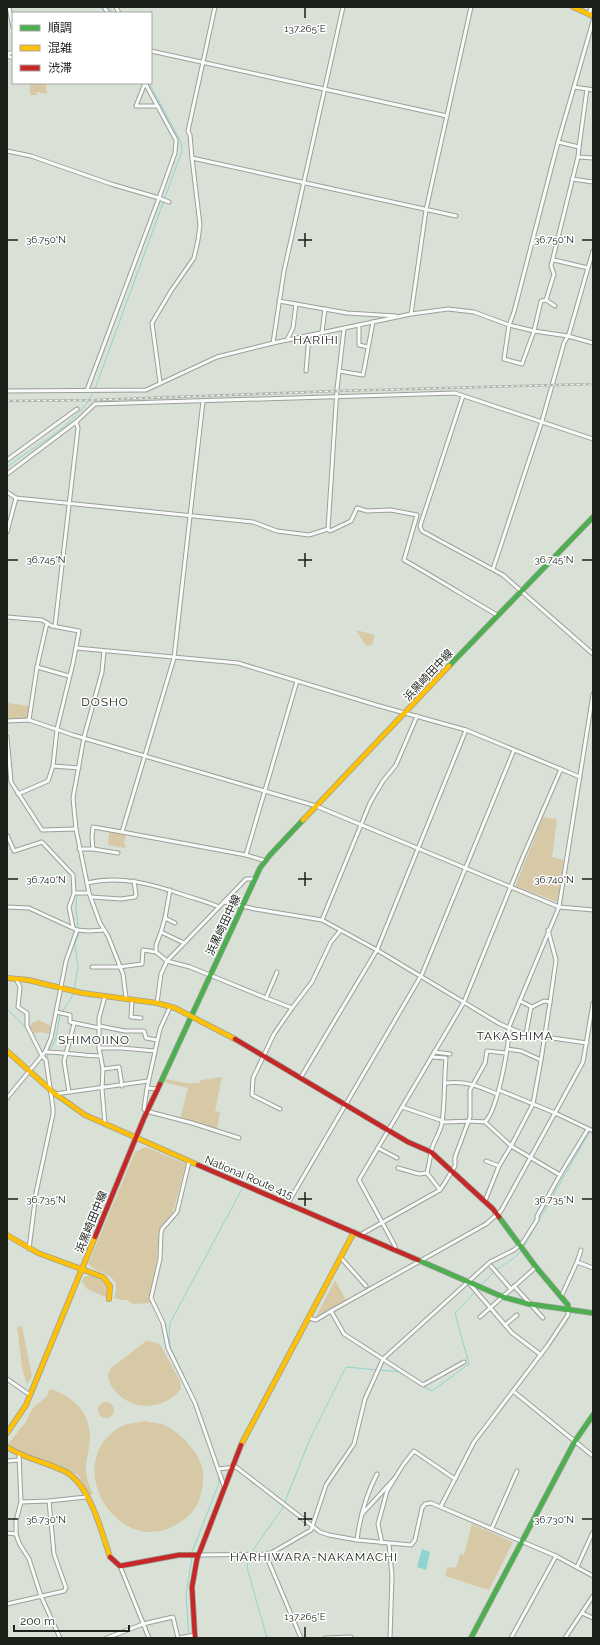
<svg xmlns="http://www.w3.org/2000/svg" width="600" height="1645" font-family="Raleway,'Noto Sans JP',sans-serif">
	<rect width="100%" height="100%" fill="#d9e1d6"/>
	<g fill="#d7c9a6">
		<polygon points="30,83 46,83 47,94 37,92 37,95 30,95"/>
		<polygon points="356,630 375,635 372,645 366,646"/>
		<polygon points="7,703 30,706 28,718 7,720"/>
		<polygon points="543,817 557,819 552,857 564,860 557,902 516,886 516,884"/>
		<polygon points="109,832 126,835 124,844 126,845 125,848 108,845"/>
		<polygon points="39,1020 51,1026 49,1034 41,1032 32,1034 29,1028 32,1023"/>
		<polygon points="222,1077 215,1111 220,1112 217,1130 180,1119 188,1088 164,1082 166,1079 186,1083 199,1083 201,1080"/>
		<path d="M146 1147 186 1164 173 1212 159 1230 157 1258 149 1299 151 1303 133 1304 127 1300H122L114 1298C123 1272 101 1277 88 1264L135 1152Z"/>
		<path d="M91 1275C101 1279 109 1283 108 1295L105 1297 87 1289 82 1281 84 1277Z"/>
		<polygon points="335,1280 346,1300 316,1317"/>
		<polygon points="22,1326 32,1376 27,1385 22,1367 17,1327"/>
		<path d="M148 1341 157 1343 161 1346 180 1381 181 1389C165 1409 135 1412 117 1393 112 1388 108 1381 108 1374L111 1368 145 1342Z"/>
		<path d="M50 1389C72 1395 90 1412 90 1437 90 1449 85 1461 86 1473 87 1480 90 1487 93 1494L90 1495 78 1475 17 1451 8 1444 25 1423 33 1408 46 1397Z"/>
		<circle cx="106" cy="1410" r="8"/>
		<path d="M144 1421C150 1422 156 1423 162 1424 177 1429 199 1452 202 1467 205 1478 202 1492 198 1503 193 1513 186 1519 177 1524 119 1560 59 1464 120 1427 127 1423 137 1423 144 1421Z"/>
		<polygon points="472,1524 513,1542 489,1590 445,1576 448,1567 455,1568 457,1565 460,1554 464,1555"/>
	</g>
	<polygon fill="#8fd4ce" points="422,1549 430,1552 426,1570 417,1567"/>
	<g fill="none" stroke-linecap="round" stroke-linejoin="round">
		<g stroke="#8fd4ce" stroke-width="1">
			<polyline points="109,7 112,13"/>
			<polyline points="95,389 182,151 181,142 149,83"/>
			<path d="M7 467C35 445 78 425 93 392"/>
			<polyline points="66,866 74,874 76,891"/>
			<polyline points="74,990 78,967 75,944 79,933 76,909 77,895"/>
			<polyline points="7,1009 26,1027"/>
			<path d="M62 1012C66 1005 71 1001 73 993"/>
			<polyline points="46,1059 56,1038 60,1015"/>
			<polyline points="591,1128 593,1125"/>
			<polyline points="523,1248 590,1131"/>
			<polyline points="481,1285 496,1270 514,1258 521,1251"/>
			<polyline points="380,1370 401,1372"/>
			<polyline points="424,1387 432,1391 469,1364 455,1313 478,1289"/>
			<polyline points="191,1390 170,1347 169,1337 170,1323 242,1189"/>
			<polyline points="199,1410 212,1448"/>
			<polyline points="192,1552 219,1483 218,1471"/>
			<polyline points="251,1553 282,1509 310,1439 346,1367 377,1370"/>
			<polyline points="250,1556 247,1565 248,1571 267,1638"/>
			<polyline points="189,1638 186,1595 192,1557"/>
		</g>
		<defs>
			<g id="street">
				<polyline points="9,7 13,27"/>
				<polyline points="104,7 108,13"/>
				<polyline points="116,7 119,13"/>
				<polyline points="589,15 591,7"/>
				<polyline points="151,51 447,116"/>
				<polyline points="7,54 13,52"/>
				<polyline points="7,56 13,58"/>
				<polyline points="574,87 593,21"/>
				<polyline points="587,89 593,90"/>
				<polygon points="558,142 579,147 578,157 551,266 554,274 546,300 541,301 534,331 522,364 504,359 509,325 514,312"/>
				<polyline points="558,142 574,87 587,89 579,147"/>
				<polyline points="7,151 31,156 111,184 159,198 175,153 176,140 145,83 136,106 158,106"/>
				<polyline points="578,157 593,158"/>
				<polyline points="192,158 190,135 188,131 215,7"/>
				<polyline points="572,179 593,182"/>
				<polyline points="554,260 588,268 593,251"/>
				<polyline points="546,300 555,306"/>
				<polyline points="279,301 347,313 396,316"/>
				<polyline points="411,314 426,210 471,7"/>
				<polyline points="359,325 359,345 368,347"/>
				<polyline points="322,332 325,309"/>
				<polyline points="287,340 293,328 296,304"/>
				<polyline points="273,343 284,271 343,7"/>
				<polyline points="306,371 309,336"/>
				<polyline points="339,371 363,375 373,322"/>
				<polyline points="160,382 152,323 171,291 194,258 198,240 200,225 192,158 456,216"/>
				<polyline points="87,390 159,198 169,202"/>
				<polyline points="7,391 146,390 217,357 273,343 411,314 448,309 474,312 509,325 534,331 568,336 593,343"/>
				<polyline points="463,396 420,526 422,531 503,575 593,654"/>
				<polyline points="203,401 174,658 122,832 246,855"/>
				<polyline points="7,460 77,409"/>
				<polyline points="7,474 76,422"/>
				<polyline points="7,492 16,498 253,522 277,531 309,535 328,529 337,389 344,329"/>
				<path d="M328 529 330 531 351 521 357 508 367 511 391 510 417 515 404 560C436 578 466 597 497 615"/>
				<polyline points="7,532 16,498"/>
				<polyline points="493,569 542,421 564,343 569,334 588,268"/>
				<polyline points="7,617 42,620 52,626 79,631 73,663 57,729 53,766 79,768"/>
				<polyline points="55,626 78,428 76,422 95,404 455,393 593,439"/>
				<polyline points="76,648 238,663 376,705 466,730 580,777"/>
				<polyline points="104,651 102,672 84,737 73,798 76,829 89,893 100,923 108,936 123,974 126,998"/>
				<polyline points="37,667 47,623"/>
				<polyline points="29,720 37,667 69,676"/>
				<polyline points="7,721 29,720 73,735 316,806 559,907 593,910"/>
				<polyline points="7,737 11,782 42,830 76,829"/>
				<polyline points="18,794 48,781 53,766"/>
				<polyline points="7,835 14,851 42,842 73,875 74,893 89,893"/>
				<polyline points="79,849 93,849 92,837 93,827 122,832"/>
				<polyline points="93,849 118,853"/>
				<polyline points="266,861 246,855 297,681"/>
				<path d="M87 883C120 875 152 884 184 895 196 899 208 902 219 907"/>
				<polyline points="91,897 121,899 135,897 136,895 134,881"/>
				<polyline points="224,902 255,909 322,920 377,950 500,1024 524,1034 587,1043"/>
				<polyline points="7,907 29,908 77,930 89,931 104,930"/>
				<polyline points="165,918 170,890"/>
				<polyline points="322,920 370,803 383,781 396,765 417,716"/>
				<polyline points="73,927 69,907 74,893"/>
				<polyline points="161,932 165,918 175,923"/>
				<polyline points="156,952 156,945 161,932 184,943"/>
				<polyline points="92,967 119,967 142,964 143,950 156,952 167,961 190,967 266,998 277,972"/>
				<polyline points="16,979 20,987 18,1007 27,1013 27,1026 42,1056 46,1060 53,1108 53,1114 36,1193 29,1249"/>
				<polyline points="266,998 292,1008 312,982 331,942 340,931"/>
				<polyline points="132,999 131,1017 141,1018"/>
				<polyline points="520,1001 532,1007 544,1001 550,1002 556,960 548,930"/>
				<polyline points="157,1003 161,974 167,961 246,879 255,879"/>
				<polyline points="56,1012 70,1015 70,1022 99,1028"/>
				<polyline points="99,1026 125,1031 144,1031 146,1038 157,1040"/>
				<polyline points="526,1034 531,1007"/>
				<polyline points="99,1048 122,1048 155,1051"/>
				<polyline points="507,1049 521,1051 541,1060 550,1002"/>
				<path d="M45 1052C64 1052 82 1056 100 1056"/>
				<polyline points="434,1052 450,1054"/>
				<polyline points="103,1069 119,1067 122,1086"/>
				<polyline points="301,1077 377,950 466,730"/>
				<path d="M446 1083C467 1081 478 1086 497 1094"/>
				<polyline points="147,1088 144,1109 146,1111 192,1123 239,1138"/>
				<polyline points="157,1089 147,1088 160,1029 170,1007"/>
				<polyline points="499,1090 555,1113 593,1131"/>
				<polyline points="69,1092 64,1061 74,1024"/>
				<polyline points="55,1094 148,1081"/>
				<polyline points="7,1098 45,1052 51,1038 66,961 77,930"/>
				<path d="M402 1107 440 1120 442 1122C457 1122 471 1120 485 1122 498 1109 509 1046 509 1027L559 907 593 694"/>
				<polyline points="280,1109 252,1095 253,1078 274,1034 292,1008"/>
				<polyline points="485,1122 511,1146 499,1166 486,1161"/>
				<polyline points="105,1124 102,1089 103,1069 99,1048 99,1018 105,996"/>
				<polyline points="378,1148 397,1158"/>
				<polyline points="189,1162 177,1212 162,1229 161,1233 160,1259 151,1298 163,1323 168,1348 195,1403 224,1486"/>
				<polyline points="398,1168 419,1174 427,1173 440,1190"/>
				<path d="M427 1173C429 1165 430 1159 431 1152 433 1142 440 1133 442 1123 445 1102 444 1079 446 1058L432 1057"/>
				<polyline points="560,1175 588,1129"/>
				<polyline points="485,1201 499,1166"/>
				<polyline points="288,1203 422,974 514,750"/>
				<polyline points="360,1235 440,1190 444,1184 455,1166 455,1157 470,1117 470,1090 485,1063 487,1051 506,1053"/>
				<polyline points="395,1249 395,1246 359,1180 464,1002 522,859 561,769"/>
				<polyline points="581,1250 577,1262 593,1268"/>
				<polyline points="341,1258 366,1286"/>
				<polyline points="491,1266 511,1289"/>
				<polyline points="469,1283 512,1333 541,1355"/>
				<polyline points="514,1286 543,1318"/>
				<polyline points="561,1297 577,1262"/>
				<polyline points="480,1317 536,1267"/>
				<polyline points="309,1318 316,1320 331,1311"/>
				<polyline points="505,1325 517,1315"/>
				<polyline points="464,1362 423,1385 344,1334 331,1311 486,1224 501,1211 583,1062 593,1003"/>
				<polyline points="7,1379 30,1395"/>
				<polyline points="513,1391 593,1456"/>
				<polyline points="19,1455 21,1502 16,1521 16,1534 19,1543 29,1559 41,1596 60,1638"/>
				<polyline points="7,1461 19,1460"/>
				<polyline points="218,1469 236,1467 320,1532 329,1535 357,1540 411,1545 415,1540 422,1508 425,1504 431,1503 556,1556 593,1576"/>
				<polyline points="21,1502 49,1501 86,1497"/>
				<polyline points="441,1506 474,1442 548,1345 568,1315 568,1310"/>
				<polyline points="363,1513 394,1479"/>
				<polyline points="492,1528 517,1471"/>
				<polyline points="7,1533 16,1534"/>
				<path d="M357 1540C360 1516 366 1495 377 1474"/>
				<polyline points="382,1543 378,1524 387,1491 403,1465 414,1451 455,1479"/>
				<polyline points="389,1544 392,1576 390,1638"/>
				<polyline points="267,1554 268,1560 301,1638"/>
				<polyline points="198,1555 267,1554 273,1552 311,1530 326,1485 354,1444 365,1399 383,1359 490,1262 514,1250 523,1242 537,1220 537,1216 560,1175 511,1146 533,1104 541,1060"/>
				<polyline points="120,1566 149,1638"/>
				<polyline points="577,1567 593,1532"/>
				<polyline points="7,1604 64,1591 66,1588 54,1554 49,1501"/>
				<polyline points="582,1613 593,1618"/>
				<polyline points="107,1638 143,1624 173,1617 178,1638"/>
				<polyline points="178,1638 195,1635"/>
				<polyline points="325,1638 351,1637"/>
				<polyline points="511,1638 556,1556"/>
				<polyline points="565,1638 593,1596"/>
			</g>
			<g id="fast">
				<polyline points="449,666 593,517"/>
				<polyline points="160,1084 260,868 270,855 303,820"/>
				<polyline points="499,1217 536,1267 568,1305 568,1310"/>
				<polyline points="418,1260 503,1297 529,1304 593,1313"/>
				<polyline points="471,1638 575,1441 593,1415"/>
			</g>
			<g id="slow">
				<polyline points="573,7 593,16"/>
				<polyline points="303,820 449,666"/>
				<polyline points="7,978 28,980 82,993 157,1003 175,1008 235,1039"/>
				<polyline points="7,1051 54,1093 85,1115 198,1165"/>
				<polyline points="7,1235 38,1253 103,1277 110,1286 109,1299"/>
				<polyline points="7,1433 26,1405 95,1237"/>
				<polyline points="241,1445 354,1232"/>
				<path d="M7 1447C25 1459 47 1462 66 1472 90 1485 102 1533 110 1557"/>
			</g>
			<g id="jam">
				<polyline points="235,1039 408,1142 431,1152 493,1209 499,1217"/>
				<polyline points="198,1165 418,1260"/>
				<polyline points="95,1237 144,1118 160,1084"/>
				<polyline points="110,1557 120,1566 179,1555 198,1555"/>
				<polyline points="195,1638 192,1587 197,1559 241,1445"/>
			</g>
		</defs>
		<use href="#street" stroke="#9aa097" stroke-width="5"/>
		<use href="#fast" stroke="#9aa097" stroke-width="6"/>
		<use href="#slow" stroke="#9aa097" stroke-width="6"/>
		<use href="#jam" stroke="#9aa097" stroke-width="6"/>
		<use href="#street" stroke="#f9faf9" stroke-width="3"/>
		<use href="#fast" stroke="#4caf50" stroke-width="4.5"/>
		<use href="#slow" stroke="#ffc107" stroke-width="4.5"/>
		<use href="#jam" stroke="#c62828" stroke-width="4.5"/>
		<defs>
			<polyline id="rail" points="7,401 95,400 337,391 593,384"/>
		</defs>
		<use href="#rail" stroke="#b4b6b2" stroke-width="2.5"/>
		<use href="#rail" stroke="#fff" stroke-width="1" stroke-dasharray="3" stroke-linecap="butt"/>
	</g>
	<path fill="none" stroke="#1b2019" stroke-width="1.5" d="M305 8V18M305 233V247M8 240H18M298 240H312M582 240H592M305 553V567M8 560H18M298 560H312M582 560H592M305 872V886M8 879H18M298 879H312M582 879H592M305 1192V1206M8 1199H18M298 1199H312M582 1199H592M305 1512V1526M8 1519H18M298 1519H312M582 1519H592M305 1627V1637"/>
	<g text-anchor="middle" stroke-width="3" stroke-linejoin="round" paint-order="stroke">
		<g font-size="11" fill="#1b2019" stroke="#fff">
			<text transform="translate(428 675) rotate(-47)" y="4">浜黒崎田中線</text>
			<text transform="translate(223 925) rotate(-65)" y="4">浜黒崎田中線</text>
			<text transform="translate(249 1177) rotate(23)" y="4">National Route 415</text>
			<text transform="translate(91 1222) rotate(-68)" y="4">浜黒崎田中線</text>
		</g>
		<g font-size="12" letter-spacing="1" fill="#1b2019" stroke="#fff">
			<text x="316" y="344">HARIHI</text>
			<text x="105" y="706">DOSHO</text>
			<text x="515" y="1040">TAKASHIMA</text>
			<text x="94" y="1044">SHIMOIINO</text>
			<text x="314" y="1561">HARHIWARA-NAKAMACHI</text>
		</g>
	</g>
	<g font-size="10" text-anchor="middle" fill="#1b2019" stroke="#fff" stroke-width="3" stroke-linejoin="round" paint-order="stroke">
		<text x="305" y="32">137.265°E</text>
		<text x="46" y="243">36.750°N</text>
		<text x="554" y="243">36.750°N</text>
		<text x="46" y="563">36.745°N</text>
		<text x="554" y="563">36.745°N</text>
		<text x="46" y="883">36.740°N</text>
		<text x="554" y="883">36.740°N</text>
		<text x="46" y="1203">36.735°N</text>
		<text x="554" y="1203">36.735°N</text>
		<text x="46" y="1523">36.730°N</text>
		<text x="554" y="1523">36.730°N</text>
		<text x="305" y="1620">137.265°E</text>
	</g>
	<rect width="600" height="1645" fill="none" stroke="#1b2019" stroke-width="16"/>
	<rect x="12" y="12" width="140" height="72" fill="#ffffff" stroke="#a4a6a3"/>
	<rect x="20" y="25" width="20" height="6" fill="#4caf50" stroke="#a4a6a3"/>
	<text x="48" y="32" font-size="12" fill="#1b2019">順調</text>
	<rect x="20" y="45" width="20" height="6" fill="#ffc107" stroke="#a4a6a3"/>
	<text x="48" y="52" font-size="12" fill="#1b2019">混雑</text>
	<rect x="20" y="65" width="20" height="6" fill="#c62828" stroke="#a4a6a3"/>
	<text x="48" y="72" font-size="12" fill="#1b2019">渋滞</text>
	<path d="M14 1625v6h115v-6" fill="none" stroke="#1b2019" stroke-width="2"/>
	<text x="20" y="1625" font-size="12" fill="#1b2019" stroke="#ffffff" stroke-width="3" paint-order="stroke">200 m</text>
</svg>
